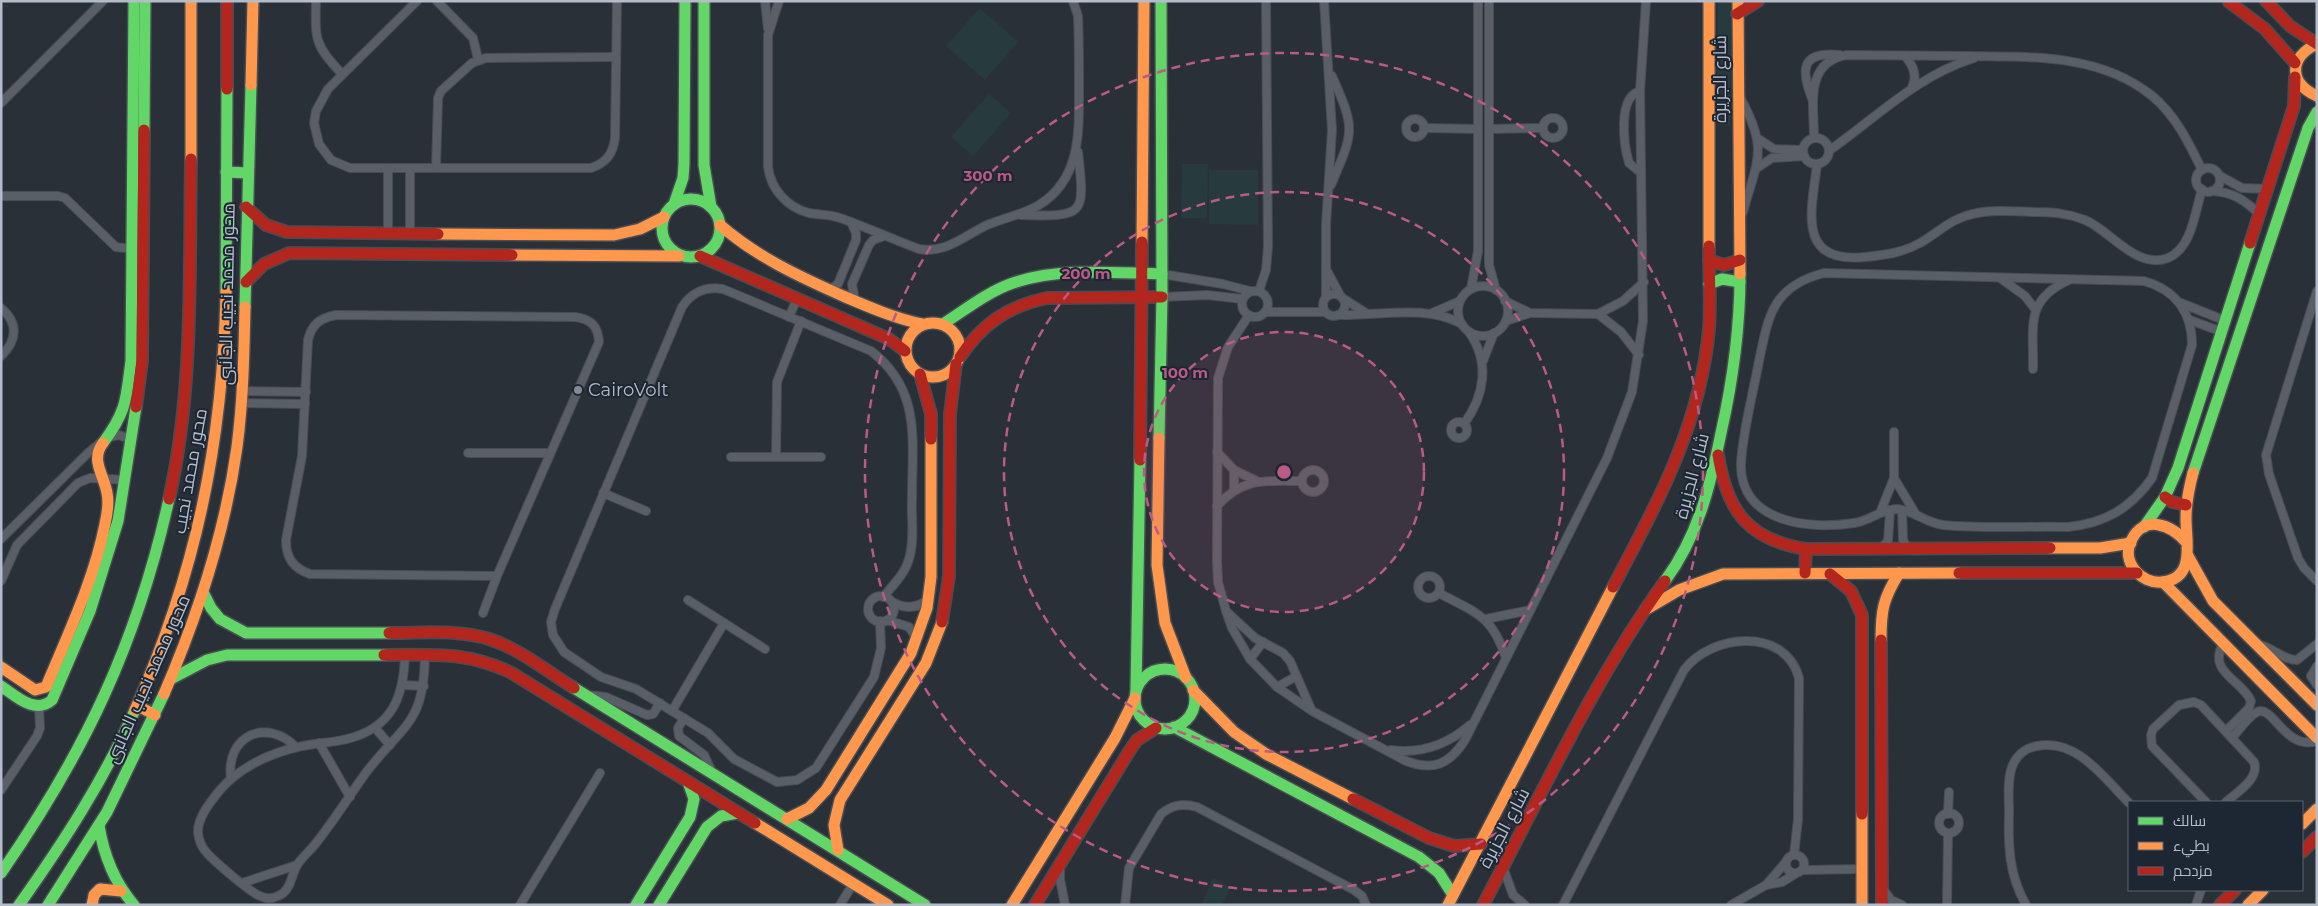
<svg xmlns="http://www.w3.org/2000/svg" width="2318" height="906" font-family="Montserrat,Cairo,sans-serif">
	<rect width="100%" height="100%" fill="#2a3038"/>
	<g fill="#273a3e">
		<polygon points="1718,1 1732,1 1730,126 1717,125"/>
		<polygon points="980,8 1018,42 985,80 946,46"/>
		<polygon points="989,94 1011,113 973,156 951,137"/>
		<polygon points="1182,164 1208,164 1207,218 1181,218"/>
		<polygon points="1209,170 1258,170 1258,225 1209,224"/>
		<polygon points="1213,878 1231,887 1222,905 1201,905"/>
	</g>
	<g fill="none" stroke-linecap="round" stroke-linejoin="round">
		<defs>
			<g id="street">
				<path d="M316 1C315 41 315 45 342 74"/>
				<path d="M417 1 328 89 316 111 314 123 319 144 331 160 350 168H591C606 163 613 154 615 138L617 1"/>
				<polyline points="437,1 473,38 478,59"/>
				<polyline points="765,1 768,29"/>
				<path d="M779 1 768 35V167C771 190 787 207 809 213 819 215 830 214 840 218 866 227 892 239 919 249 944 254 963 237 985 226 1003 218 1022 215 1039 205 1081 179 1079 133 1079 89 1079 65 1079 40 1078 16L1073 1"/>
				<polyline points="1324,1 1332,130 1326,225 1326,297"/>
				<polyline points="1489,1 1489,265 1496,290"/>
				<path d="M1905 56C1913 65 1918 75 1912 87"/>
				<path d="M1741 99C1769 151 1757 160 1743 212"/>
				<path d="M1813 101C1800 69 1801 51 1840 55"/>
				<polyline points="1,103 103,1"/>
				<circle cx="1553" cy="128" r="10"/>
				<circle cx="1415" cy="128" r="9"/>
				<polyline points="1425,128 1478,129"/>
				<polyline points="1489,129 1543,128"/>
				<circle cx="1816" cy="151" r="13"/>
				<polyline points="1757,138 1774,149 1803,150"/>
				<path d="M1814 138C1814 105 1804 62 1847 55 1887 55 1926 56 1965 56 2029 57 2098 53 2151 95 2175 114 2189 143 2202 170"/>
				<path d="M1830 150C1878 116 1917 76 1974 58"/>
				<path d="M1817 165C1811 212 1797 264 1865 257 1885 255 1902 253 1920 243 1933 236 1944 225 1958 219 1982 208 2007 211 2033 212 2052 212 2067 213 2085 220 2110 230 2136 270 2168 258 2192 248 2195 212 2202 189"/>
				<polyline points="436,168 438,98 441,91 472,63 486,58 616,57"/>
				<polyline points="1757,168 1772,158 1804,156"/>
				<circle cx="2208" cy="180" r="12"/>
				<path d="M1640 172 1629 163C1624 146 1617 97 1640 91"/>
				<polyline points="2220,176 2242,188 2268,189"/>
				<path d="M1331 185C1354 131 1356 130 1332 76"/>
				<path d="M2212 191C2233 192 2245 200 2260 215"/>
				<polyline points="1,196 58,196 65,198 116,247 133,249"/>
				<path d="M1021 215C1086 217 1085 215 1078 152"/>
				<polyline points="388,234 388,168"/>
				<polyline points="410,234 410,168"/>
				<polyline points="1326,269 1340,295"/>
				<path d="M1824 273 2144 281C2176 290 2192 313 2192 345L2152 478C2130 509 2105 523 2068 527 2026 526 1984 529 1943 525 1926 523 1913 510 1897 509 1881 509 1870 521 1854 523 1810 530 1739 523 1741 463 1743 431 1752 398 1758 366 1768 319 1770 287 1824 273Z"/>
				<polyline points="1162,274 1223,284 1250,291"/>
				<polyline points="2000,278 2025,296 2035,309"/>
				<circle cx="1483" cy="311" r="25"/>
				<polyline points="1471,289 1478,251 1478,1"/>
				<polyline points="829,290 838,284 856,240 856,233 851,222"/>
				<polyline points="1259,291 1266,270 1268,247 1266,1"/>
				<polyline points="2317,291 2266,455 2269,474 2298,558 2304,568 2317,581"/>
				<circle cx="1255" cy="304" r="13"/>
				<circle cx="1334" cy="305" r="11"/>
				<polyline points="1162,297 1207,295 1243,299"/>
				<polyline points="1344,299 1366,313"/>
				<polyline points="855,301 852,284 869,245 873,240 884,236"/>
				<polyline points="1505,301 1530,313 1598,314 1623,301 1644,282"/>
				<polyline points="2181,303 2226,321"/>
				<path d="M1 308C19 323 17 341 1 356"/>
				<polyline points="1265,312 1325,312"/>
				<polyline points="1432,313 1460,301"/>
				<polyline points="1598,314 1621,332 1639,355"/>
				<path d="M1249 315 1228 347 1218 378 1217 561 1218 582 1226 611 1232 628 1250 659 1277 687 1312 711 1406 761C1433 771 1449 765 1465 740L1607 458 1632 392 1643 321 1640 91 1646 1"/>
				<path d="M1338 315C1378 316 1426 304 1462 324"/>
				<polyline points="789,317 797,299"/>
				<polyline points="2190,320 2222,332"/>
				<polyline points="1506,321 1530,313"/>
				<polyline points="1483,361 1494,333"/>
				<path d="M2033 369C2034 327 2024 300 2069 280"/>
				<polyline points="243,391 306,392"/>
				<polyline points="242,403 305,404"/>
				<circle cx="1459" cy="430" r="8"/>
				<path d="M1464 424C1485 395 1490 362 1469 332"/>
				<polyline points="1217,452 1234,470 1257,481"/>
				<polyline points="468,453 550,453"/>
				<polyline points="731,457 821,457"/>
				<polyline points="776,457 777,382 801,321"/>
				<circle cx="1313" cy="481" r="11"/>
				<polyline points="1234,470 1234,490"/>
				<polyline points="1894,478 1915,513"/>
				<polyline points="603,493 646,511"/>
				<path d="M1217 506C1243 477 1265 481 1301 481"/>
				<polyline points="1902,510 1903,540 1908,549"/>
				<polyline points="1880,513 1894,478 1894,432"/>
				<polyline points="1,539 89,452 106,438 119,435 132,440"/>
				<polyline points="1880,549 1888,541 1890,510"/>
				<circle cx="1429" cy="587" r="11"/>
				<polyline points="1,581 17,545 78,483 90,478 126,480"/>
				<path d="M1439 593C1476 613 1492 615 1506 658"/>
				<circle cx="881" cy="609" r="13"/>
				<polyline points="688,600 765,649"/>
				<path d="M892 602C905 609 917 609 928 599"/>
				<path d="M483 613 497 576 310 574C293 568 286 558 286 540L302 456 308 340C312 324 320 318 336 315L575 317C591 319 598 326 599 342L497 576"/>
				<polyline points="1228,613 1255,638 1283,653 1290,661 1311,709"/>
				<polyline points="1486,619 1530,610"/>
				<polyline points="887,620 909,627 917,639"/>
				<path d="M880 621 881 648 874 677 816 768 797 780 777 782 734 759 708 733 636 689 601 677 564 652 553 635 551 622 555 609 682 307C692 292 705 286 723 289L871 351C922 390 912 441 912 498 911 517 915 540 909 559 905 574 893 585 883 597"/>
				<path d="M2223 644C2207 672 2242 680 2251 701L2249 708 2226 731"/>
				<path d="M2256 644C2272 646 2282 660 2297 660L2317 644"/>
				<path d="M405 654C404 697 392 728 347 739 331 743 314 743 298 747 270 753 239 768 220 790 211 801 197 818 198 833 199 841 202 848 207 853 215 862 251 893 260 896 266 899 272 899 278 896 291 891 291 876 297 865 301 859 307 853 312 848 332 824 347 799 365 774 403 723 424 727 425 654"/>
				<polyline points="1250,659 1263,642"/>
				<polyline points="2317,666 2311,676 2317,685"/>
				<polyline points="403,685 424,686"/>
				<polyline points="1277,687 1295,677"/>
				<polyline points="587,695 606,697 647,715 653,714 660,703"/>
				<polyline points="672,711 724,623"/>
				<polyline points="684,718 678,728 679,736 704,755 712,772"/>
				<polyline points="375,728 390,745"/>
				<path d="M2232 738C2239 730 2248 717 2257 712 2273 704 2285 751 2317 741"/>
				<polyline points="319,743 350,797"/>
				<path d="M1391 750C1421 754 1447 745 1470 725"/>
				<path d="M231 779C225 736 266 717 296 747"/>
				<polyline points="1,790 37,736 40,728 39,707"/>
				<path d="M2206 802 2152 746 2151 735 2153 729 2179 705 2194 702 2201 705 2254 762C2260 779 2237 792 2226 802"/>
				<circle cx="1949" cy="823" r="10"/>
				<polyline points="1948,814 1949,792"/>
				<circle cx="1795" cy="864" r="9"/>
				<polyline points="1503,867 1513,895 1525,905"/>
				<polyline points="1060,868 1060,879 1065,905"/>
				<polyline points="1803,870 1862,869"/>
				<polyline points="242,883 297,865"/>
				<polyline points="1766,885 1782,882 1795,874"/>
				<polyline points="1883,889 1891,900 1902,905"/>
				<polyline points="520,905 600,773"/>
				<polyline points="840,905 853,884"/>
				<path d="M1125 905 1129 868 1161 814C1172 805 1182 803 1197 807L1354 890 1362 896 1366 905"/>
				<path d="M1563 905 1684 670C1711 634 1785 626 1799 678L1798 819 1794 855"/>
				<polyline points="1731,905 1766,885 1786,862"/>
				<polyline points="1947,905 1948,833"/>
				<path d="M2026 905C2009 875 2008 846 2009 813 2009 798 2007 780 2012 767 2016 756 2025 748 2037 746 2077 738 2104 778 2129 803"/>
				<polyline points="2196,905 2201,890"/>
			</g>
			<g id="fast">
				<polyline points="704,1 704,165 711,207"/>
				<polyline points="144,130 145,1"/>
				<polyline points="226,172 248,173"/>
				<circle cx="691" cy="228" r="29"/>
				<polyline points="674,204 683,178 684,164 685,1"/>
				<polyline points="1709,284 1722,279 1740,282"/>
				<polyline points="226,292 227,89"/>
				<polyline points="245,307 251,85"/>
				<path d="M943 324C965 310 987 292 1013 283 1060 267 1113 273 1162 274"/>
				<polyline points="1159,438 1162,297 1161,1"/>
				<path d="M103 443C127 411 126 399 131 361L134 1"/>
				<polyline points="2193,473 2308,128 2317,112"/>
				<polyline points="2144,527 2165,497 2178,468 2250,243"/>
				<path d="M1665 581C1698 536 1710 487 1721 433 1733 380 1740 328 1740 274"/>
				<polyline points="204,594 211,608 220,619 246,633 389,633"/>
				<circle cx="1165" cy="699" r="30"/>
				<polyline points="171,679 207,660 227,655 384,655"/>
				<path d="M1 686C16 696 35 715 52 700L90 611 118 521 136 407"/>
				<polyline points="574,688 925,905"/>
				<polyline points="1136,690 1140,460"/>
				<polyline points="1174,727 1419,857 1439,873 1453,895"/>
				<path d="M99 826C104 856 114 882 134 905"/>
				<path d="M1 873C85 752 137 643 169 499"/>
				<path d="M19 905C63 843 104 780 135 710"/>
				<polyline points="48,905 107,812 164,694"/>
				<polyline points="636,905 690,817 694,799 688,782"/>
				<polyline points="659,905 707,827 721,816 738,813"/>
			</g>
			<g id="slow">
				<polyline points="1709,1 1709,246"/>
				<polyline points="1738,1 1740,274"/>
				<path d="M2317 44C2289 57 2288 83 2317 96"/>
				<polyline points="251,85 253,1"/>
				<polyline points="191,159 191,1"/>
				<path d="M720 225C757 257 798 276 843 296 869 307 894 318 922 324"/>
				<polyline points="438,234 614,235 640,229 664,217"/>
				<polyline points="1142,242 1144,1"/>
				<polyline points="512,255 679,256"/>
				<circle cx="933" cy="350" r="27"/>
				<polyline points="1159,438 1157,565 1165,623 1186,678"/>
				<path d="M2187 543C2172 525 2144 513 2131 541 2121 562 2141 584 2162 582 2196 579 2186 542 2186 519 2186 504 2189 488 2193 473"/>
				<polyline points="2050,548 2100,548 2131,543"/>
				<polyline points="2188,556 2213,601 2317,705"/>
				<polyline points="2163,582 2317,738"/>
				<polyline points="1645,610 1679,590 1723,574 1959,573"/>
				<path d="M1881 640C1881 610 1883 599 1899 573"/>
				<path d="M1 667 35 690 46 687C68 634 94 580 105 524 107 515 109 502 107 493 104 475 90 460 103 443"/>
				<polyline points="1193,690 1234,732 1266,754 1353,799"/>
				<path d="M164 694C198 615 225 533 237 447 243 401 244 354 245 307"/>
				<polyline points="138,706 155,715"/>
				<path d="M135 710C196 573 223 442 226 292"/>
				<polyline points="1862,814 1862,905"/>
				<polyline points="787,819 809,808 826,790 911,653 927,608 931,577 931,439"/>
				<polyline points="755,823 888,905"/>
				<polyline points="2302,824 2317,809"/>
				<polyline points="838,850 834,825 840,800 926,663 942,622"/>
				<polyline points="92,905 94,895 100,889 121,891"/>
				<polyline points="1012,905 1115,738 1135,698"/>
				<polyline points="1448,905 1613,587"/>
				<polyline points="2248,905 2263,890"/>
			</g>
			<g id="jam">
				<polyline points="2266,1 2290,26 2317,44"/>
				<polyline points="2229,2 2265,29 2295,63"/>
				<polyline points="1737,14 1758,1"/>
				<polyline points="227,89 227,1"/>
				<polyline points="246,207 266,225 287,232 438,234"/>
				<polyline points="2250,243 2294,106 2295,77"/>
				<polyline points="700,256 889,339 905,351"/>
				<polyline points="1709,260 1724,265 1740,260"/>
				<polyline points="246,282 264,264 289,253 512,255"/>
				<path d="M960 357C982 324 1008 306 1047 298L1162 297"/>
				<polyline points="920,374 931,414 931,439"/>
				<polyline points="136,407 142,361 144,130"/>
				<path d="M1718 455C1727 511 1748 540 1806 549L2050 548"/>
				<polyline points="1140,460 1142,242"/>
				<polyline points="2165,497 2172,502 2186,505"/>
				<path d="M169 499C194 388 189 272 191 159"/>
				<polyline points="1805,573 1806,549"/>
				<polyline points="1959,573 2137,573"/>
				<polyline points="1830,574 1851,591 1862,615 1862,814"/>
				<path d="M1613 587C1657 503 1700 427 1709 329 1711 302 1709 273 1709 246"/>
				<polyline points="942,622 949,576 950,414 956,364"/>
				<path d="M389 633C422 633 459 629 492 640 521 650 548 672 574 688"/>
				<polyline points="1881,640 1882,905"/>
				<path d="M384 655C434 655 464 651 510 672L755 823"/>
				<polyline points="1353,799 1429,838 1454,846 1481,844"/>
				<polyline points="2302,852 2317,837"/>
				<polyline points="1035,905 1130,750 1137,740 1156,728"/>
				<path d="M1483 905C1541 796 1593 681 1665 581"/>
				<polyline points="2220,905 2235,890"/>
			</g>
		</defs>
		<use href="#street" stroke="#484c53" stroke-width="10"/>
		<use href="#fast" stroke="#484c53" stroke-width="14"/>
		<use href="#slow" stroke="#484c53" stroke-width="14"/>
		<use href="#jam" stroke="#484c53" stroke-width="14"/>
		<use href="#street" stroke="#5a5e66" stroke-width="8"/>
		<use href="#fast" stroke="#63d668" stroke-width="11"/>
		<use href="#slow" stroke="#ff974d" stroke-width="11"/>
		<use href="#jam" stroke="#b3261e" stroke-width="11"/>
	</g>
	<circle cx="1284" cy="472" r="140" fill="#bc5a87" fill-opacity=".12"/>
	<g fill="none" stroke="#bc5a87" stroke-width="2.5" stroke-dasharray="9 6">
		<circle cx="1284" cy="472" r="140"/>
		<circle cx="1284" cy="472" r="280"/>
		<circle cx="1284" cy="472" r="419"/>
	</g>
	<circle fill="#848b96" stroke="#1d2633" stroke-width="2" cx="578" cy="390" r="5"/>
	<g text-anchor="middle" stroke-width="4" stroke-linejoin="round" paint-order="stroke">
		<g font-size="18" fill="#b4bcc9" stroke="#1d2633">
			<text transform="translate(1720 79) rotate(-90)" y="6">شارع الجزيرة</text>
			<text transform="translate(227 294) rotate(-89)" y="6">محور محمد نجيب الجانبى</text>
			<text transform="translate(190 471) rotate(-80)" y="6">محور محمد نجيب</text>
			<text transform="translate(1692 476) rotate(-75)" y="6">شارع الجزيرة</text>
			<text transform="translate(148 679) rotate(-66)" y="6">محور محمد نجيب الجانبى</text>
			<text transform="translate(1504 828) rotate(-62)" y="6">شارع الجزيرة</text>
		</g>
		<g font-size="18" fill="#b4bcc9" stroke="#1d2633" text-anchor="start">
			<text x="588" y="396">CairoVolt</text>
		</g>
	</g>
	<circle cx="1284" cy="472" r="8" fill="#bc5a87" stroke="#1d2633" stroke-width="2.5"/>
	<g font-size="15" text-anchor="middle" font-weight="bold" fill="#bc5a87" stroke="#1d2633" stroke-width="4" stroke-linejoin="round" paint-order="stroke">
		<text x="988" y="181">300 m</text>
		<text x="1086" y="279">200 m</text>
		<text x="1185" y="378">100 m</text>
	</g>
	<rect width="2318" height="906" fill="none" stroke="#b4bcc9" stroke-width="5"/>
	<rect x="2128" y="801" width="175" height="90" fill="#1d2633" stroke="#59626f"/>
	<rect x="2138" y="817" width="25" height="8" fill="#63d668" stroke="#59626f"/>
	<text x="2173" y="826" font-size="15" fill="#b4bcc9">سالك</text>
	<rect x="2138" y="842" width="25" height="8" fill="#ff974d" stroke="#59626f"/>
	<text x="2173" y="851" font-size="15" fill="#b4bcc9">بطيء</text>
	<rect x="2138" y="867" width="25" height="8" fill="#b3261e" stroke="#59626f"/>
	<text x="2173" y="876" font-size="15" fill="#b4bcc9">مزدحم</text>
</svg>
